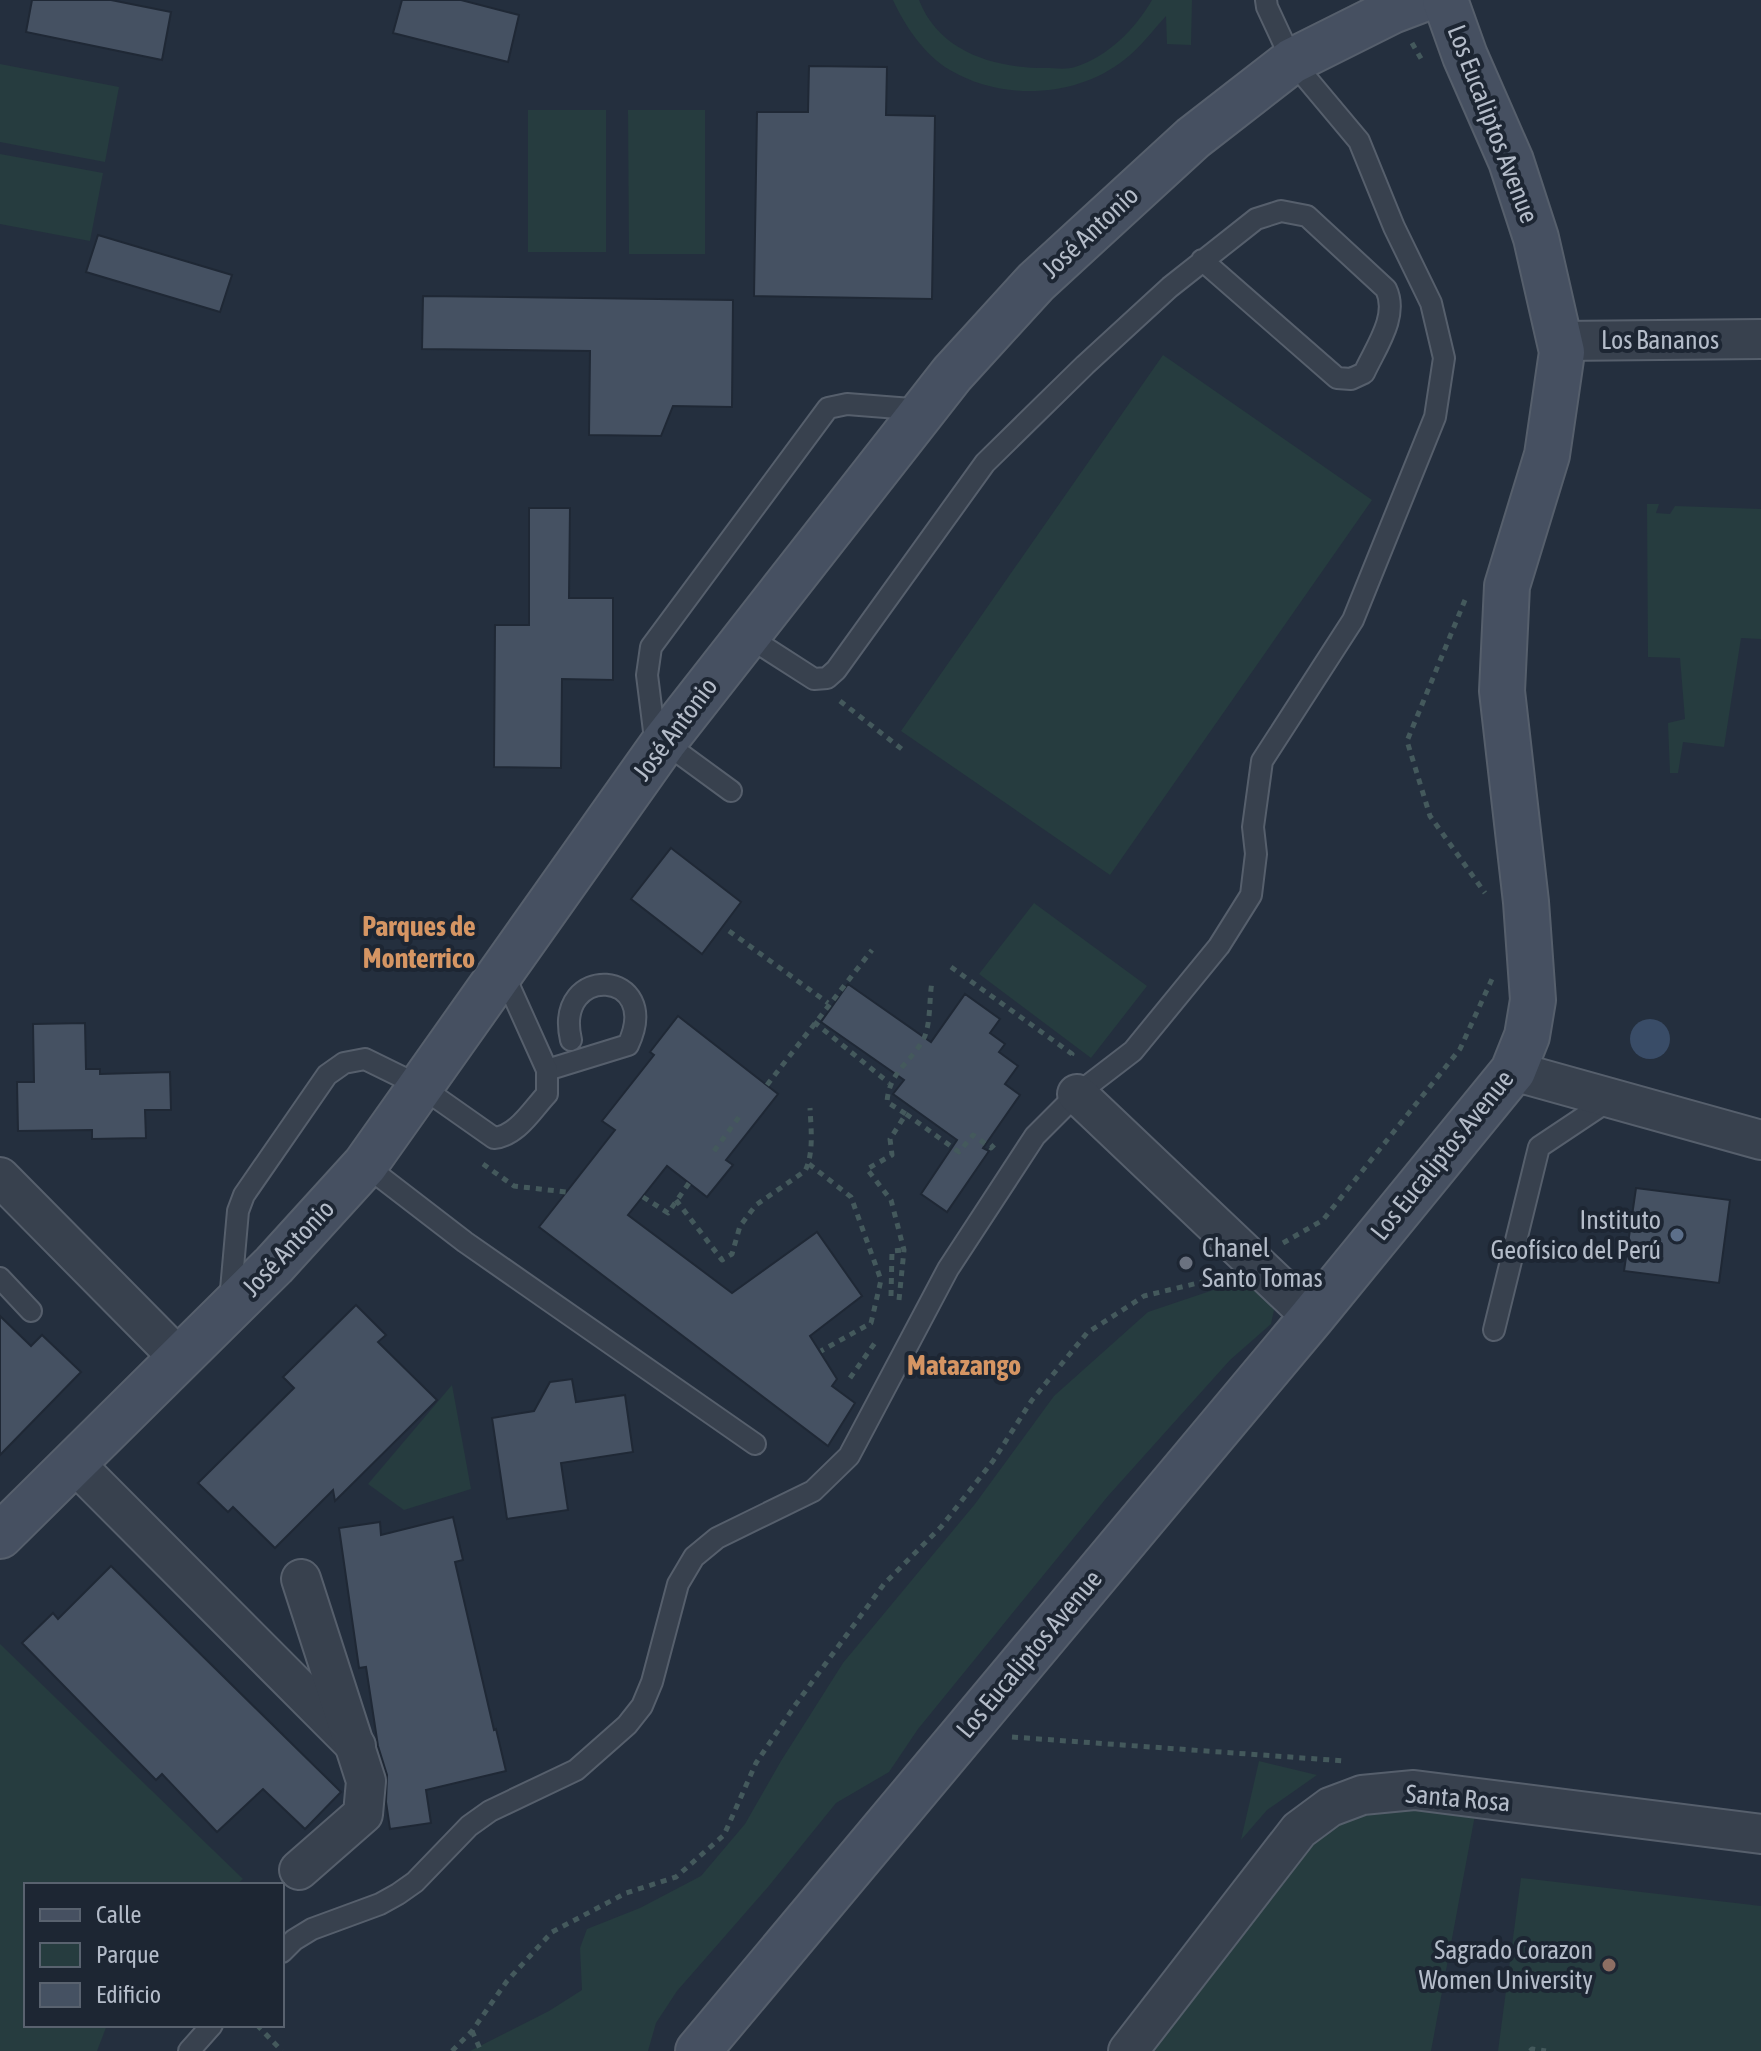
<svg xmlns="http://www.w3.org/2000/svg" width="1761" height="2051" font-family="'Asap Condensed',sans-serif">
	<rect width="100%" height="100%" fill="#242f3e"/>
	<g fill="#263c3f">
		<path d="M893 0H919C939 52 994 68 1045 68 1054 68 1066 70 1075 67 1109 56 1135 29 1152 0H1192L1191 45 1167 44 1166 16C1153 30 1140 48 1124 60 1076 98 1002 101 950 70 925 56 905 26 893 0Z"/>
		<polygon points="0,64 119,87 105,162 0,142"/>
		<rect x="528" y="110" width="78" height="142"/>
		<polygon points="628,110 705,110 705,254 629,254"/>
		<polygon points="0,154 103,173 90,241 0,224"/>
		<polygon points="1163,355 1372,500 1110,875 901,731"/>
		<polygon points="1647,504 1659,504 1656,513 1670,514 1675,506 1761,509 1761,639 1741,638 1724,747 1683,742 1678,773 1670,773 1668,723 1685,719 1680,658 1648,657"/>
		<polygon points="1034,903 1147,986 1091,1058 979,974"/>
		<polygon points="1240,1281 1250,1284 1269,1298 1274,1310 1271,1324 1230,1360 1108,1496 918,1729 889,1772 836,1803 768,1887 677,1991 656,2023 648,2051 470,2051 549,2011 582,1990 580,1948 587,1929 640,1908 701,1876 745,1824 781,1761 843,1663 975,1504 1054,1396 1148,1312"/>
		<polygon points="452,1385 471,1489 404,1510 368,1484"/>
		<polygon points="0,1644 243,1879 236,1885 26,1885 26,2025 107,2025 97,2051 0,2051"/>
		<polygon points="1259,1761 1317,1775 1267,1810 1241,1840"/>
		<polygon points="1419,1804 1475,1815 1431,2051 1141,2051 1307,1840 1366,1810"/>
		<polygon points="1521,1878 1761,1906 1761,2051 1498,2051"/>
	</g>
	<circle fill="#394c67" cx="1650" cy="1039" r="20"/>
	<g fill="#455162" stroke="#1f2835" stroke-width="2">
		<polygon points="32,0 111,0 171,12 162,60 26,32"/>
		<polygon points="402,0 461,0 519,15 508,62 393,33"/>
		<polygon points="809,66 887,67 886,115 935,116 932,299 754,296 757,112 808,112"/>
		<polygon points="98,235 232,275 220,312 86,272"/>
		<polygon points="423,296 733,300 732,407 673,406 661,436 589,435 590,351 422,349"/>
		<polygon points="529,508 570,508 569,598 613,598 613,680 562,679 561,768 494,767 495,625 529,625"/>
		<polygon points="671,848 741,902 702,954 631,899"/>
		<polygon points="848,984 931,1042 965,994 1000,1019 990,1033 1005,1044 999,1052 1018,1066 1005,1084 1020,1095 983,1148 989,1151 947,1212 921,1194 957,1140 893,1094 904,1080 821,1022"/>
		<polygon points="678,1016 778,1094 726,1160 733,1165 707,1197 667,1166 628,1215 732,1293 817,1232 862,1296 810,1336 837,1379 832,1386 855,1403 828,1446 539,1227 615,1130 602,1121 654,1055 650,1052"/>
		<polygon points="85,1023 86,1069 100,1069 100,1074 170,1072 171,1110 145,1110 146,1138 92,1139 92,1130 18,1131 17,1082 34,1082 33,1024"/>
		<polygon points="1636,1188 1730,1200 1719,1283 1624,1271"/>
		<polygon points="356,1305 386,1335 378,1342 437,1400 335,1501 333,1490 275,1548 233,1507 228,1512 198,1483 294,1388 283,1377"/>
		<polygon points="0,1316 31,1346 42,1335 81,1372 0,1455"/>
		<polygon points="572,1379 576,1402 625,1395 633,1452 561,1463 568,1510 507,1519 492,1418 534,1411 550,1382"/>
		<polygon points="453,1517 463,1560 455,1562 494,1730 496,1729 506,1771 426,1790 431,1823 390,1829 386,1802 387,1775 378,1746 366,1667 359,1668 339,1528 380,1522 381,1535"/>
		<polygon points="111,1566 341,1792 305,1829 263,1789 217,1832 162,1774 156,1780 22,1643 53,1613 58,1619"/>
	</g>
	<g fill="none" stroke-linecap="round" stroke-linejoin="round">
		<defs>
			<g id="lane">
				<path d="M747 636 814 679 827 678 836 670 985 463 1085 365 1170 287 1256 219 1281 211 1307 216 1386 289C1399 316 1376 347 1364 373L1351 379 1337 378 1202 260"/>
				<polyline points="664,742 731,791"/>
				<polyline points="656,747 647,675 651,647 828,408 847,404 924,410"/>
				<path d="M547 1070 628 1045C664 969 553 962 571 1040"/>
				<polyline points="365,1165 465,1242 755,1444"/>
				<polyline points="0,1278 31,1311"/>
				<path d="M230 1301 238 1211 244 1195 327 1075 344 1063 365 1059 420 1086 494 1138C517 1136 532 1110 547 1094V1070L502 970"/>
				<polyline points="1494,1330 1539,1147 1611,1099"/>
				<polyline points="282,1952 294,1940 312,1929 380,1904 398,1894 415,1882 469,1826 490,1811 576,1770 627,1725 642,1706 652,1682 678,1584 694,1557 717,1538 813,1491 849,1456 948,1269 1035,1136 1077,1094 1133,1051 1219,946 1251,895 1256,854 1253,827 1262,761 1353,620 1435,417 1444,358 1431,303 1394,227 1359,141 1292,61 1267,7 1266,0"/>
				<polyline points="189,2051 212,2025"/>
			</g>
			<g id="street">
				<polyline points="1560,341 1761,339"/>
				<polyline points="1513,1071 1761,1140"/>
				<polyline points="1077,1094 1312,1317"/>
				<polyline points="0,1177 181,1360"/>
				<polyline points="75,1464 356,1746"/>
				<polyline points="299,1870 363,1814 366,1781 301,1579"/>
				<polyline points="1128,2051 1299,1830 1330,1807 1362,1795 1414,1790 1761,1834"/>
			</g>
			<g id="secondary">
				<polyline points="0,1536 274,1265 365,1165 664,742 952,374 1036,282 1193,138 1292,61 1392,11 1421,0"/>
				<polyline points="698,2051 1312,1317 1513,1071 1527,1036 1533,1000 1526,902 1502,691 1507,586 1547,455 1562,352 1536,238 1511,161 1465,56 1445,0"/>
			</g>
		</defs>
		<use href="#lane" stroke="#565f6c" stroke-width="24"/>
		<use href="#street" stroke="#565f6c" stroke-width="42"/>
		<use href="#secondary" stroke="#565f6c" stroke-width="48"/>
		<g stroke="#44595c" stroke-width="5" stroke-dasharray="6 6" stroke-linecap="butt">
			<polyline points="1412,43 1423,62"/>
			<polyline points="1465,600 1407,741 1430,816 1485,893"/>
			<polyline points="840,701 903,750"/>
			<polyline points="729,931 828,1003"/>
			<polyline points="951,967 1072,1054 1069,1058"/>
			<polyline points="814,1022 889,1083"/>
			<polyline points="767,1085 872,950"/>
			<polyline points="906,1114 959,1152 973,1135 991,1148 995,1144"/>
			<polyline points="714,1151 739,1117"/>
			<polyline points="483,1164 514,1186 566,1192"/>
			<polyline points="809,1164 851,1197 881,1280 871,1323 821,1351"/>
			<polyline points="643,1197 668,1213 689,1183"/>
			<path d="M676 1200 722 1260 732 1254 740 1226 756 1205 805 1171C814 1153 811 1129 810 1108"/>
			<polyline points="1283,1243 1323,1220 1460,1049 1492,979"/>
			<polyline points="891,1296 892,1251 904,1250"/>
			<path d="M899 1300 904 1250 891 1200 867 1169 892 1155 890 1139 906 1114 887 1102C889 1071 912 1062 924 1038 931 1023 929 998 932 982"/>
			<polyline points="850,1378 877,1340"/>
			<polyline points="1012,1737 1345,1761"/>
			<polyline points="257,2025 282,2051"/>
			<polyline points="472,2031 481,2051"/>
			<polyline points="452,2051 472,2031 507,1981 552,1932 626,1893 676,1877 724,1835 756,1763 796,1704 884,1584 941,1527 993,1461 1032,1400 1087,1333 1144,1296 1219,1278"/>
			<polyline points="1530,2051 1532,2049 1546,2051"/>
		</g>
		<use href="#lane" stroke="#38414e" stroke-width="20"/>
		<use href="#street" stroke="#38414e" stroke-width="38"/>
		<use href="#secondary" stroke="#465061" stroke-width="44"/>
	</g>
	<circle fill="#5c6f8a" stroke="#1d2633" stroke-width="3" cx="1677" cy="1235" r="8"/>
	<circle fill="#6b7280" stroke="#1d2633" stroke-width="3" cx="1186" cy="1263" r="8"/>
	<circle fill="#8d6e63" stroke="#1d2633" stroke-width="3" cx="1609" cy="1965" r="8"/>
	<g text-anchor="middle" stroke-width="8" stroke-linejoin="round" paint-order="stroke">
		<g font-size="26" fill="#b4bcc9" stroke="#1d2633">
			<text transform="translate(1493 124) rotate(69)" y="9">Los Eucaliptos Avenue</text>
			<text transform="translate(1090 232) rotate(-43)" y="9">José Antonio</text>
			<text x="1660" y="349">Los Bananos</text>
			<text transform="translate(675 729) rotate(-53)" y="9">José Antonio</text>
			<text transform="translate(1442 1155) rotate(-51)" y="9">Los Eucaliptos Avenue</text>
			<text transform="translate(288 1248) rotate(-47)" y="9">José Antonio</text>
			<text transform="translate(1029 1654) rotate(-50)" y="9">Los Eucaliptos Avenue</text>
			<text transform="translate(1458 1798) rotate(5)" y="9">Santa Rosa</text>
		</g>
		<g font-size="26" fill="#b4bcc9" stroke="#1d2633" text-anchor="end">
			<text x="1661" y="1229">Instituto<tspan x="1661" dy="30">Geofísico del Perú</tspan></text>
			<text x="1202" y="1257" text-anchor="start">Chanel<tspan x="1202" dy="30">Santo Tomas</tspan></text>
			<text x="1593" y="1959">Sagrado Corazon<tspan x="1593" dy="30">Women University</tspan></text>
		</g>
		<g font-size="28" font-weight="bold" fill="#d59563" stroke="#1d2633">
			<text x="419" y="936">Parques de<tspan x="419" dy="32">Monterrico</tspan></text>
			<text x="964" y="1375">Matazango</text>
		</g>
	</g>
	<rect x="24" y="1883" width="260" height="144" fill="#1d2633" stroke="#59626f" stroke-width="2"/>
	<rect x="40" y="1909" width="40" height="12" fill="#465061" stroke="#59626f" stroke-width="2"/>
	<text x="96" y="1923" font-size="24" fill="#b4bcc9">Calle</text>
	<rect x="40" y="1943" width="40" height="24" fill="#263c3f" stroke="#59626f" stroke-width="2"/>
	<text x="96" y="1963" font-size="24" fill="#b4bcc9">Parque</text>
	<rect x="40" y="1983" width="40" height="24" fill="#455162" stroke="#59626f" stroke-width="2"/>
	<text x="96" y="2003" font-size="24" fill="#b4bcc9">Edificio</text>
</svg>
